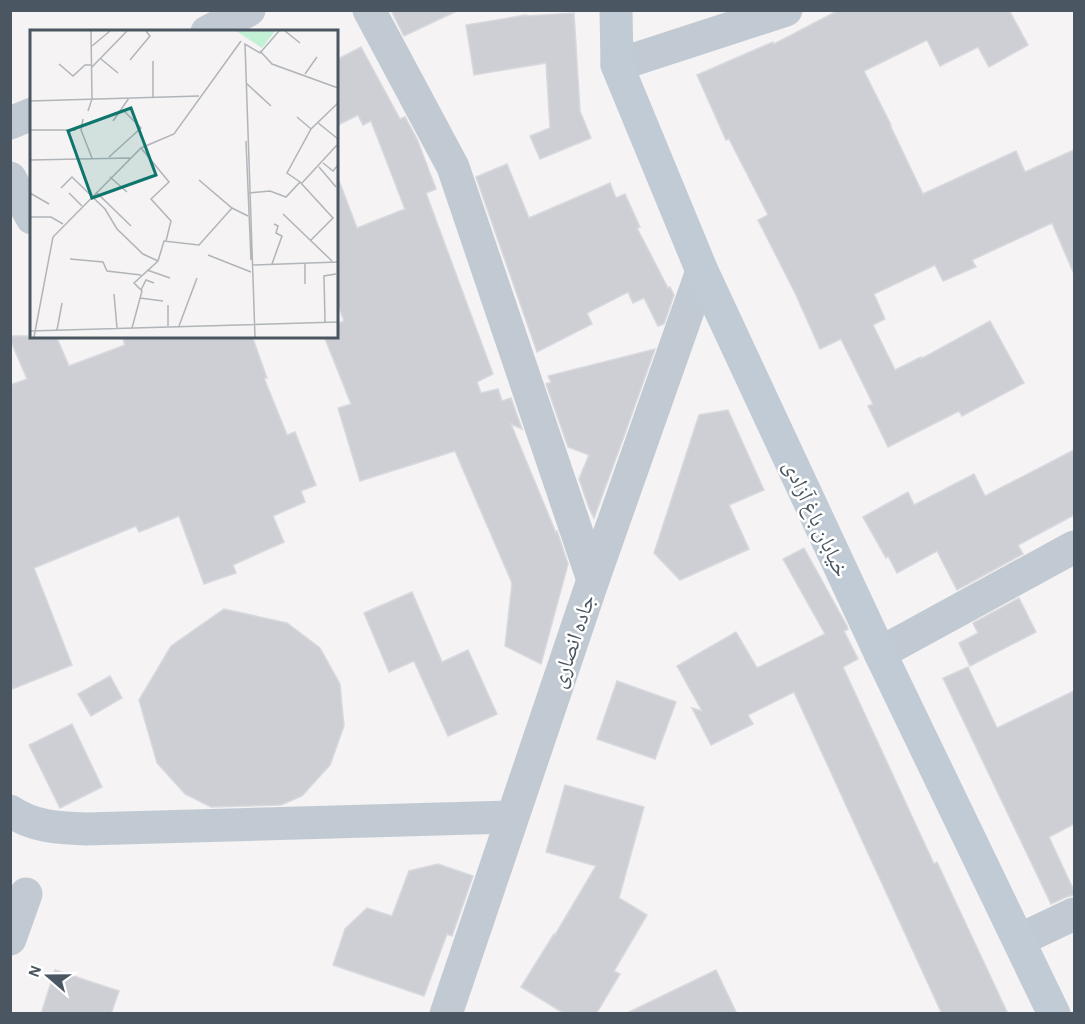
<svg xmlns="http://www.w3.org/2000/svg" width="1085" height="1024" font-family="'Alegreya Sans','Noto Naskh Arabic',sans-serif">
	<rect width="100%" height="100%" fill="#f5f3f3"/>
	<g fill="#cdcfd5" stroke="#d7d9de" stroke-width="1.5">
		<polygon points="391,10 459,10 404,36"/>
		<polygon points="839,10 1009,10 1028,45 989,67 978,47 940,66 927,40 864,71 891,125 890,125 923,194 1016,151 1025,172 1074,150 1074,274 1052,223 972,260 976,267 943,281 935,265 874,294 885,319 873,325 895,370 921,357 921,359 990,321 1024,383 962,416 959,411 888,447 868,406 873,404 841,339 820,349 795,293 758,220 768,215 729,139 726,140 697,75 773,42 774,44"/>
		<polygon points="574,13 580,111 591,138 540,159 530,136 550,128 546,63 474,75 466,25 526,15 526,16"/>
		<polygon points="361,47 400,119 405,117 417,139 436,189 426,193 493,374 477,382 481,393 498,389 502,401 511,398 522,429 511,424 556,533 557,531 568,564 541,664 505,646 512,583 455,451 360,481 338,408 351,404 324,336 336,336 336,324 344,321 336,299 336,179 338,178 357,228 405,209 371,121 363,125 358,115 336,126 336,60"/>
		<polygon points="507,164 529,218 610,183 616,198 625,194 640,227 637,228 668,288 670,287 674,295 664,324 658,326 644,298 633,303 628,292 587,313 592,324 537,352 476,177"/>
		<polygon points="10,336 56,336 69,366 125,345 122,336 252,336 267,378 264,378 287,435 295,432 316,485 301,491 305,502 273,516 284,542 233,565 236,573 204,584 179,516 139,532 136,526 34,568 72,665 10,690 10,385 27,379 10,339"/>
		<polygon points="655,349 623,439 594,518 589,508 579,479 589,455 568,447 546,384 551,382 548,376"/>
		<polygon points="728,410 764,490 729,505 749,549 680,580 654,553 699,415"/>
		<polygon points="1074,450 1074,515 1018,545 1023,554 957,590 937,551 897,573 888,556 886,558 863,517 908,492 914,505 974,474 985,496"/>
		<polygon points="804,548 847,626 848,629 844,631 858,659 843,667 934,864 937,862 1008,1014 942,1014 794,692 748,715 753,724 711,745 692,708 702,711 677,666 736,632 757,668 825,634 783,559"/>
		<polygon points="412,592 442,662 468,650 497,714 448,736 414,661 389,672 364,613"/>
		<polygon points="1019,598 1036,632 970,666 959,643 978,633 973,623"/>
		<polygon points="224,609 287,623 320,648 340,684 344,726 330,765 302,796 281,805 211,807 185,794 157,763 139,700 171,646"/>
		<polygon points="968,667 997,728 1074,691 1074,824 1049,837 1074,891 1074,895 1066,897 1051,904 943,678"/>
		<polygon points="110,676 122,698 91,716 78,694"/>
		<polygon points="617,681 676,702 655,759 597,739"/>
		<polygon points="72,724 102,787 60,808 29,745"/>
		<polygon points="565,785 644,807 619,898 647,915 614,971 620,974 596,1014 565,1014 521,987 554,934 555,935 596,866 546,852"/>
		<polygon points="438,864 473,876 452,936 447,934 424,996 333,965 345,929 367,908 392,916 409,871"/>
		<polygon points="55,970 119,991 111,1014 41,1014"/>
		<polygon points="716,970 737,1014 625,1014"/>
	</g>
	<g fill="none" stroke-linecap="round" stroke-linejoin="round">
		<g stroke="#c1cad2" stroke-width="33">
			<polyline points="369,10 453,167 593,580"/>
			<polyline points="207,32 249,10"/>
			<polyline points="617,65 786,10"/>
			<polyline points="10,123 32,114"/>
			<polyline points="10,178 32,218"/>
			<polyline points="880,653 1074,547"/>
			<path d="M10 811C33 827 59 828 86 829L512 817"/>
			<polyline points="10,939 26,894"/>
			<polyline points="1019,940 1074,914"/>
			<polyline points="446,1014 593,580 702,271"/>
		</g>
		<polyline stroke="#c1cbd6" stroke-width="33" points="616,10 617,65 702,271 880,653 1054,1014"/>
	</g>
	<g text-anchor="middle" stroke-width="5" stroke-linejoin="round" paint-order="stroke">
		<g font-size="22" fill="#4a5661" stroke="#fff">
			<text transform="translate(817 518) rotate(65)" y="8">خیابان باغ آزادی</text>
			<text transform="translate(572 641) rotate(-71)" y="8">جاده انصاری</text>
		</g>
	</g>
	<g transform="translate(30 30)">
		<rect width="308" height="308" fill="#f5f3f3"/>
		<path d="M206 1H245L232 18Z" fill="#c3f1d5"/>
		<path fill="none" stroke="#b1b4b9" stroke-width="1.5" d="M255 1 270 13M62 16 80 1M230 21 242 34 308 58M71 29 88 43M100 30 120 6 116 1M123 31V68M29 34 43 46 55 35H62M62 37 97 1M275 44 287 27M216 53 241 76M0 71 169 66M58 81 62 69 61 1M267 87 281 99M53 89 51 100 62 128M83 91 99 68M287 92 308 109M0 100H46M216 111 221 230M111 118 139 152 121 169 141 191 136 211M79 127 111 98 93 80M0 130 100 128M293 133 303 141 308 135M289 137 306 157M80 147 97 162M169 150 202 178 218 186M270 152 303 188 280 211M271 154 307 115M31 158 42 147 75 179 87 199 113 224 128 231M66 162 101 196M0 163 19 174M39 163 52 176M219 163 240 161 256 167 270 152 257 143 281 99 308 73M253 184 302 231M0 187H21L33 194M178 225 221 242M40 229 73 232 77 241 111 245M242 234 252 206 246 203 248 196 244 194M222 235 308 232M117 240 140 248M275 254V233M111 260 116 250 124 253M84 264 87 298M110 268 133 271M138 275V296M295 292 294 246 306 244M149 296 167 248M102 298 112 261 104 253 128 231 134 211 169 215 202 178M27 300 32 273M0 301 308 292M4 307 23 207 111 118 144 104 211 11M225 307 215 14 230 23 249 1"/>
		<path fill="#0f766e" fill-opacity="0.15" stroke="#0f766e" stroke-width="3" d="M101 78 126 145 62 168 38 101Z"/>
		<rect width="308" height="308" fill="none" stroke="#4a5661" stroke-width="3"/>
	</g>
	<rect width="1085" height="1024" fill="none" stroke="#4a5661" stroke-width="24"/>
	<g transform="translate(48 976) rotate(290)" stroke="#ffffff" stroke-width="4.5" paint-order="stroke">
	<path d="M0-4.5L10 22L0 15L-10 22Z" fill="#4a5661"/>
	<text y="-9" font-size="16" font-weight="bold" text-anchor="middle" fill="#4a5661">N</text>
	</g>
</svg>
